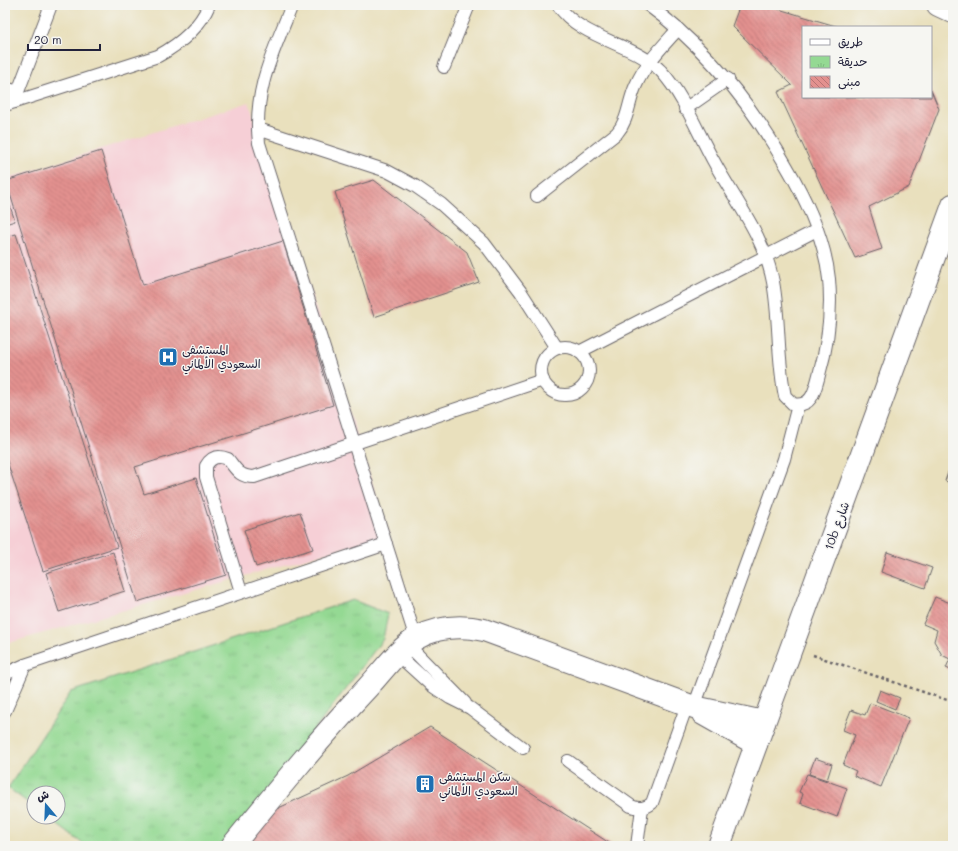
<svg xmlns="http://www.w3.org/2000/svg" width="958" height="851" font-family="Mali,'Playpen Sans Arabic',sans-serif">
	<defs>
		<pattern id="park-tufts" width="24" height="20" patternUnits="userSpaceOnUse"><rect width="24" height="20" fill="#94d993"/><path d="M3 7l-1-3M5 7V3M7 7l1-3M15 17l-1-3M17 17v-4M19 17l1-3" fill="none" stroke="#7fba80"/></pattern>
		<pattern id="building-back-hatch" width="6" height="6" patternUnits="userSpaceOnUse"><rect width="6" height="6" fill="#e3918f"/><path d="M-1 5l2 2M0 0l6 6M5-1l2 2" fill="none" stroke="#b87676"/></pattern>
	</defs>
	<rect width="100%" height="100%" fill="#f6f6f2"/>
	<filter id="ink" filterUnits="userSpaceOnUse"><feTurbulence type="fractalNoise" baseFrequency=".025" numOctaves="2"/><feDisplacementMap in="SourceGraphic" scale="8" xChannelSelector="R" yChannelSelector="G"/><feConvolveMatrix kernelMatrix="1 2 1 2 8 2 1 2 1" color-interpolation-filters="sRGB"/></filter>
	<filter id="wash" filterUnits="userSpaceOnUse"><feTurbulence type="fractalNoise" baseFrequency=".012" numOctaves="4" result="noise"/><feDisplacementMap in="SourceGraphic" scale="16" xChannelSelector="R" yChannelSelector="G"/><feGaussianBlur stdDeviation="0.9" result="paint"/><feColorMatrix in="noise" values="0 0 0 0 0 0 0 0 0 0 0 0 0 0 0 0 0 1.4 0 .05"/><feComposite in="paint" operator="in"/></filter>
	<g filter="url(#wash)">
		<rect width="100%" height="100%" fill="#e9e0bd"/>
		<polygon fill="#f6cfd6" points="249,102 389,535 5,644 5,179"/>
		<polygon fill="url(#park-tufts)" stroke="#5b7e67" points="353,600 388,614 383,639 227,846 86,846 47,817 58,817 58,793 34,793 34,807 8,788 71,692"/>
		<g id="blocks">
			<g fill="url(#building-back-hatch)">
				<polygon points="740,5 765,5 839,27 803,27 803,97 931,97 931,90 939,109 909,187 869,207 882,249 855,258 778,92 792,85 732,26"/>
				<polygon points="101,151 143,285 283,241 333,405 135,467 144,494 196,478 226,575 137,602 6,181"/>
				<polygon points="374,180 467,252 479,282 374,317 335,192"/>
				<polygon points="5,191 15,221 5,224"/>
				<polygon points="16,234 117,547 43,571 5,455 5,237"/>
				<polygon points="953,458 953,484 945,481"/>
				<polygon points="300,512 313,549 256,567 244,530"/>
				<polygon points="113,552 125,591 59,612 46,573"/>
				<polygon points="887,552 932,568 925,588 881,572"/>
				<polygon points="935,597 953,604 953,671 946,668 950,659 942,655 934,641 937,630 923,624"/>
				<polygon points="880,690 900,698 895,709 876,701"/>
				<polygon points="870,703 909,718 881,787 854,776 856,771 843,765 855,735 843,730 851,710 865,715"/>
				<polygon points="430,727 614,846 247,846 270,812 348,776"/>
				<polygon points="815,758 832,764 827,780 809,774"/>
				<polygon points="807,774 847,788 837,817 800,803 803,794 799,792"/>
			</g>
		</g>
	</g>
	<g filter="url(#ink)">
		<use href="#blocks" fill-opacity="0" stroke="#686468" stroke-width="1"/>
		<g fill="none" stroke-linecap="round" stroke-linejoin="round">
			<defs>
				<g id="lane">
					<path d="M292 5C273 53 253 90 259 143L416 639"/>
					<path d="M558 5C580 39 634 43 661 71 684 96 697 131 713 160 735 201 764 235 773 282 780 319 777 359 785 396L793 404C812 408 815 390 819 375 828 344 832 312 829 279 825 239 807 201 787 167 751 104 707 48 648 5"/>
					<polyline points="444,67 469,5"/>
					<polyline points="5,88 18,92"/>
					<polyline points="14,102 51,5"/>
					<path d="M5 105 158 56C180 44 199 29 209 5"/>
					<polyline points="685,109 728,79"/>
					<polyline points="258,129 387,171 415,186 441,204 484,243 521,292 557,348"/>
					<path d="M537 196 617 133C629 119 628 102 636 85 645 64 663 46 678 29"/>
					<circle cx="565" cy="371" r="24"/>
					<polyline points="579,352 817,230"/>
					<path d="M241 592 206 477V466C211 457 218 455 228 459 236 469 239 477 254 477L543 380"/>
					<polyline points="408,645 465,703"/>
					<polyline points="398,655 431,685 450,698 470,708 523,748"/>
					<polyline points="5,674 25,665 386,544"/>
					<polyline points="694,707 784,459 798,405"/>
					<polyline points="5,711 25,665"/>
					<path d="M568 761 631 806C639 809 645 809 652 803L687 705"/>
					<polyline points="637,846 642,808"/>
				</g>
				<g id="street">
					<polyline points="938,5 953,12"/>
					<polyline points="703,714 756,744"/>
					<path d="M232 846C276 792 320 738 368 687 383 671 398 649 417 638 439 626 461 625 484 630L694 707 764 722"/>
					<polyline points="719,846 953,205"/>
				</g>
			</defs>
			<use href="#lane" stroke="#686468" stroke-width="14"/>
			<use href="#street" stroke="#686468" stroke-width="24"/>
			<polyline stroke="#686468" stroke-width="2.5" stroke-dasharray="3 3" stroke-linecap="butt" points="813,655 953,702"/>
			<use href="#lane" stroke="#fff" stroke-width="12"/>
			<use href="#street" stroke="#fff" stroke-width="22"/>
		</g>
	</g>
	<defs>
		<symbol id="hospital-square" viewBox="-11 -11 22 22"><rect x="-9" y="-9" width="18" height="18" rx="4" fill="#1f6fb2" stroke="#f6f6f2"/><path d="M-5-5h3v3.5h4V-5h3V5h-3V1.5h-4V5h-3Z" fill="#fff"/></symbol>
		<symbol id="building-square" viewBox="-11 -11 22 22"><rect x="-9" y="-9" width="18" height="18" rx="4" fill="#1f6fb2" stroke="#f6f6f2"/><path d="M-4-6H4V6H1V3H-1V6H-4ZM-2.5-4.3h1.7v1.8h-1.7ZM.8-4.3h1.7v1.8H.8ZM-2.5-1h1.7V.8h-1.7ZM.8-1h1.7V.8H.8Z" fill="#fff"/></symbol>
	</defs>
	<g fill-rule="evenodd">
		<use href="#hospital-square" x="157" y="346" width="22" height="22"/>
		<use href="#building-square" x="414" y="773" width="22" height="22"/>
	</g>
	<g text-anchor="middle" stroke-width="3" stroke-linejoin="round" paint-order="stroke">
		<g font-size="12" fill="#22223b" stroke="#f6f6f2" text-anchor="start">
			<text x="182" y="354">المستشفى<tspan x="182" dy="14">السعودي الألماني</tspan></text>
			<text x="439" y="781">سكن المستشفى<tspan x="439" dy="14">السعودي الألماني</tspan></text>
		</g>
		<g font-size="12" fill="#22223b" stroke="#f6f6f2">
			<text transform="translate(837 526) rotate(-70)" y="4">10b شارع</text>
		</g>
	</g>
	<rect width="958" height="851" fill="none" stroke="#f6f6f2" stroke-width="20"/>
	<rect x="802" y="26" width="130" height="72" fill="#f6f6f2" stroke="#a1a1a9"/>
	<rect x="810" y="39" width="20" height="6" fill="#ffffff" stroke="#a1a1a9"/>
	<text x="838" y="46" font-size="12" fill="#22223b">طريق</text>
	<rect x="810" y="56" width="20" height="12" fill="url(#park-tufts)" stroke="#a1a1a9"/>
	<text x="838" y="66" font-size="12" fill="#22223b">حديقة</text>
	<rect x="810" y="76" width="20" height="12" fill="url(#building-back-hatch)" stroke="#a1a1a9"/>
	<text x="838" y="86" font-size="12" fill="#22223b">مبنى</text>
	<g transform="translate(46 805) rotate(341)"><circle r="19" fill="#f6f6f2" stroke="#a1a1a9"/>
	<path d="M0-3L7 15L0 10L-7 15Z" fill="#1f6fb2"/>
	<text y="-6" font-size="11" font-weight="bold" text-anchor="middle" fill="#22223b">ش</text>
	</g>
	<path d="M28 44v6h72v-6" fill="none" stroke="#22223b" stroke-width="2"/>
	<text x="34" y="44" font-size="12" fill="#22223b" stroke="#f6f6f2" stroke-width="3" paint-order="stroke">20 m</text>
</svg>
